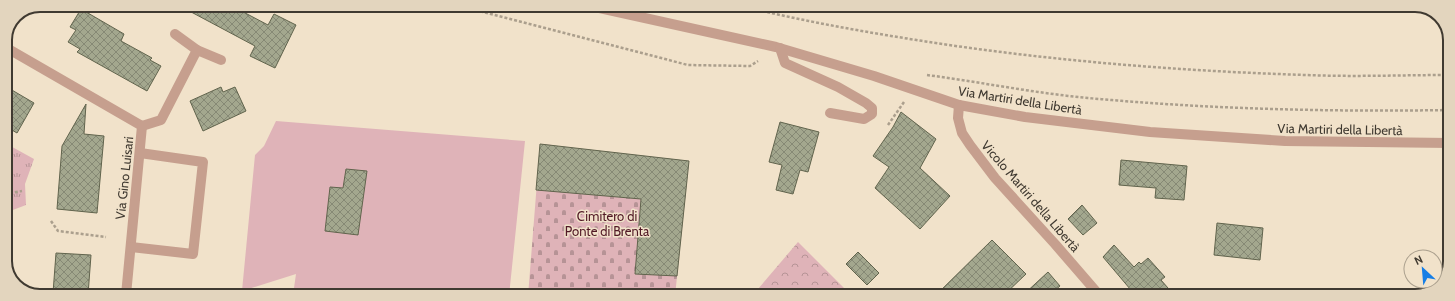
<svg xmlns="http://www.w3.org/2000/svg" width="1455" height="301" font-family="Cabin,sans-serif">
	<defs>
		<pattern id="forest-crowns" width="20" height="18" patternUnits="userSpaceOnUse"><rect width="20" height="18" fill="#dfb3b8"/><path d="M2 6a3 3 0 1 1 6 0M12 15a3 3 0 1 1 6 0" fill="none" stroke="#b69396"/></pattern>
		<pattern id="cemetery-stones" width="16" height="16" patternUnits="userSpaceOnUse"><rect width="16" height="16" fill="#dfb3b8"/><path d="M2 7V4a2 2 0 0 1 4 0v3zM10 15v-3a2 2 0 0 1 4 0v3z" fill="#b69396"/></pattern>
		<pattern id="park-tufts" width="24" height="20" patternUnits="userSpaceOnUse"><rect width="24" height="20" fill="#dfb3b8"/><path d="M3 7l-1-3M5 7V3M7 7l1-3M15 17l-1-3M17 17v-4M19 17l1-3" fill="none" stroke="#b69396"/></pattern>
		<pattern id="building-cross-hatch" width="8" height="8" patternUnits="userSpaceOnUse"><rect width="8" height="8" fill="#a3a78e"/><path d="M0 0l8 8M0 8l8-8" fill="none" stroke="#868975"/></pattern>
	</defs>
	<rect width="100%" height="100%" fill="#f1e2ca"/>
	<polygon fill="#dfb3b8" points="276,121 525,141 509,296 293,295 296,274 242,291 255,155 264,146"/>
	<polygon fill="url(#forest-crowns)" points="798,242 852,296 752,296"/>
	<polygon fill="url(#cemetery-stones)" points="540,144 552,145 552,146 689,161 675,296 528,296"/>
	<polygon fill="url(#park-tufts)" points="5,143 34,159 25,184 26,205 5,213"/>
	<g fill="url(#building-cross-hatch)" stroke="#61644d">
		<polygon points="178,5 230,5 268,25 274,14 296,25 275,68 250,56 255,46"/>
		<polygon points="81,9 124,34 121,41 152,58 150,60 161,66 147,91 77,52 80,49 68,42 76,30 70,27"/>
		<polygon points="5,86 34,103 17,133 5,126"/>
		<polygon points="221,87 223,92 235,87 246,111 203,131 190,101"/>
		<polygon points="86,104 84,134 104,136 97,213 57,209 62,146"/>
		<polygon points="901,112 936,139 920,168 950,196 920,229 875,188 889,167 873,156 893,127"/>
		<polygon points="780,122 819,132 808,172 800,170 793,194 776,190 782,165 769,162"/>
		<polygon points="540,144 689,161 677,276 635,274 641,199 536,190"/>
		<polygon points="1121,160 1187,166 1184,200 1155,198 1156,188 1119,185"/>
		<polygon points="346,169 367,171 358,235 325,231 330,187 343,188"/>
		<polygon points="1082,205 1097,223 1083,235 1068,219"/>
		<polygon points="1217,223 1263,228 1260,260 1214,255"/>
		<polygon points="992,240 1026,274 1003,296 935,296"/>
		<polygon points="1114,245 1134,267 1139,262 1141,264 1148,258 1165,277 1161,280 1175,296 1136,296 1103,257"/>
		<polygon points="858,252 879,273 867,285 846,264"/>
		<polygon points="56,253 91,255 88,295 53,293"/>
		<polygon points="1048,272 1060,286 1048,296 1022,296"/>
	</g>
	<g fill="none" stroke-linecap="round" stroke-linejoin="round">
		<g stroke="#ab9f8d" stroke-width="2.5" stroke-dasharray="3 2" stroke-linecap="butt">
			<polyline points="456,5 688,65 750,66 758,61"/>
			<path d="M738 5C801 21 865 32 929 42 1053 61 1180 71 1306 75 1354 77 1402 75 1450 75"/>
			<path d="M927 75C980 82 1034 93 1088 98 1208 109 1329 112 1450 110"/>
			<polyline points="888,125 904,102"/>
			<polyline points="5,194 22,191"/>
			<polyline points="51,221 58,231 106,237"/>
		</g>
		<g stroke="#c69f8e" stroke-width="10">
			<polyline points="586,5 776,47 874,76 959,105 1025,117 1150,132 1285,141 1450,143"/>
			<polyline points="175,34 197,50"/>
			<polyline points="5,47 142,126 126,295"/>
			<polyline points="780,48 785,63 838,87 866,103 872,108 872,114 864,119 830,113"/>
			<polyline points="959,105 958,118 962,133 970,145 995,178 1055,244 1100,296"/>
			<polyline points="142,126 161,120 197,50 221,60"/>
			<polyline points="131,247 193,254 203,162 140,153"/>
		</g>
	</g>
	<g text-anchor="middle" stroke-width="3" stroke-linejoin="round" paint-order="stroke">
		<g font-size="13" fill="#403a31" stroke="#f1e2ca">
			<text transform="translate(1020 100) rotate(9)" y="5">Via Martiri della Libertà</text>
			<text transform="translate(1340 129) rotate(1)" y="5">Via Martiri della Libertà</text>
			<text transform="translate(124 178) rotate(-84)" y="5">Via Gino Luisari</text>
			<text transform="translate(1031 196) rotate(49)" y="5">Vicolo Martiri della Libertà</text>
		</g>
		<g font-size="13" fill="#521926" stroke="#f1e2ca">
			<text x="607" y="221">Cimitero di<tspan x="607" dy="15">Ponte di Brenta</tspan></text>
		</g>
	</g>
	<path d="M0 0H1455V301H0ZM40 12H1415A28 28 0 0 1 1443 40V261A28 28 0 0 1 1415 289H40A28 28 0 0 1 12 261V40A28 28 0 0 1 40 12Z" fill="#e3d5be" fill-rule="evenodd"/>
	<path fill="none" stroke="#403a31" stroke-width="2" d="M40 12H1415A28 28 0 0 1 1443 40V261A28 28 0 0 1 1415 289H40A28 28 0 0 1 12 261V40A28 28 0 0 1 40 12Z"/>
	<g transform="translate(1423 269) rotate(334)"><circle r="19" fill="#f1e2ca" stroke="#aa9f8d"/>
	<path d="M0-3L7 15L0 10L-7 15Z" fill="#167ee6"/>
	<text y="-6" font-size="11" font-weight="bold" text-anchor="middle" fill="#403a31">N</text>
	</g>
</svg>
